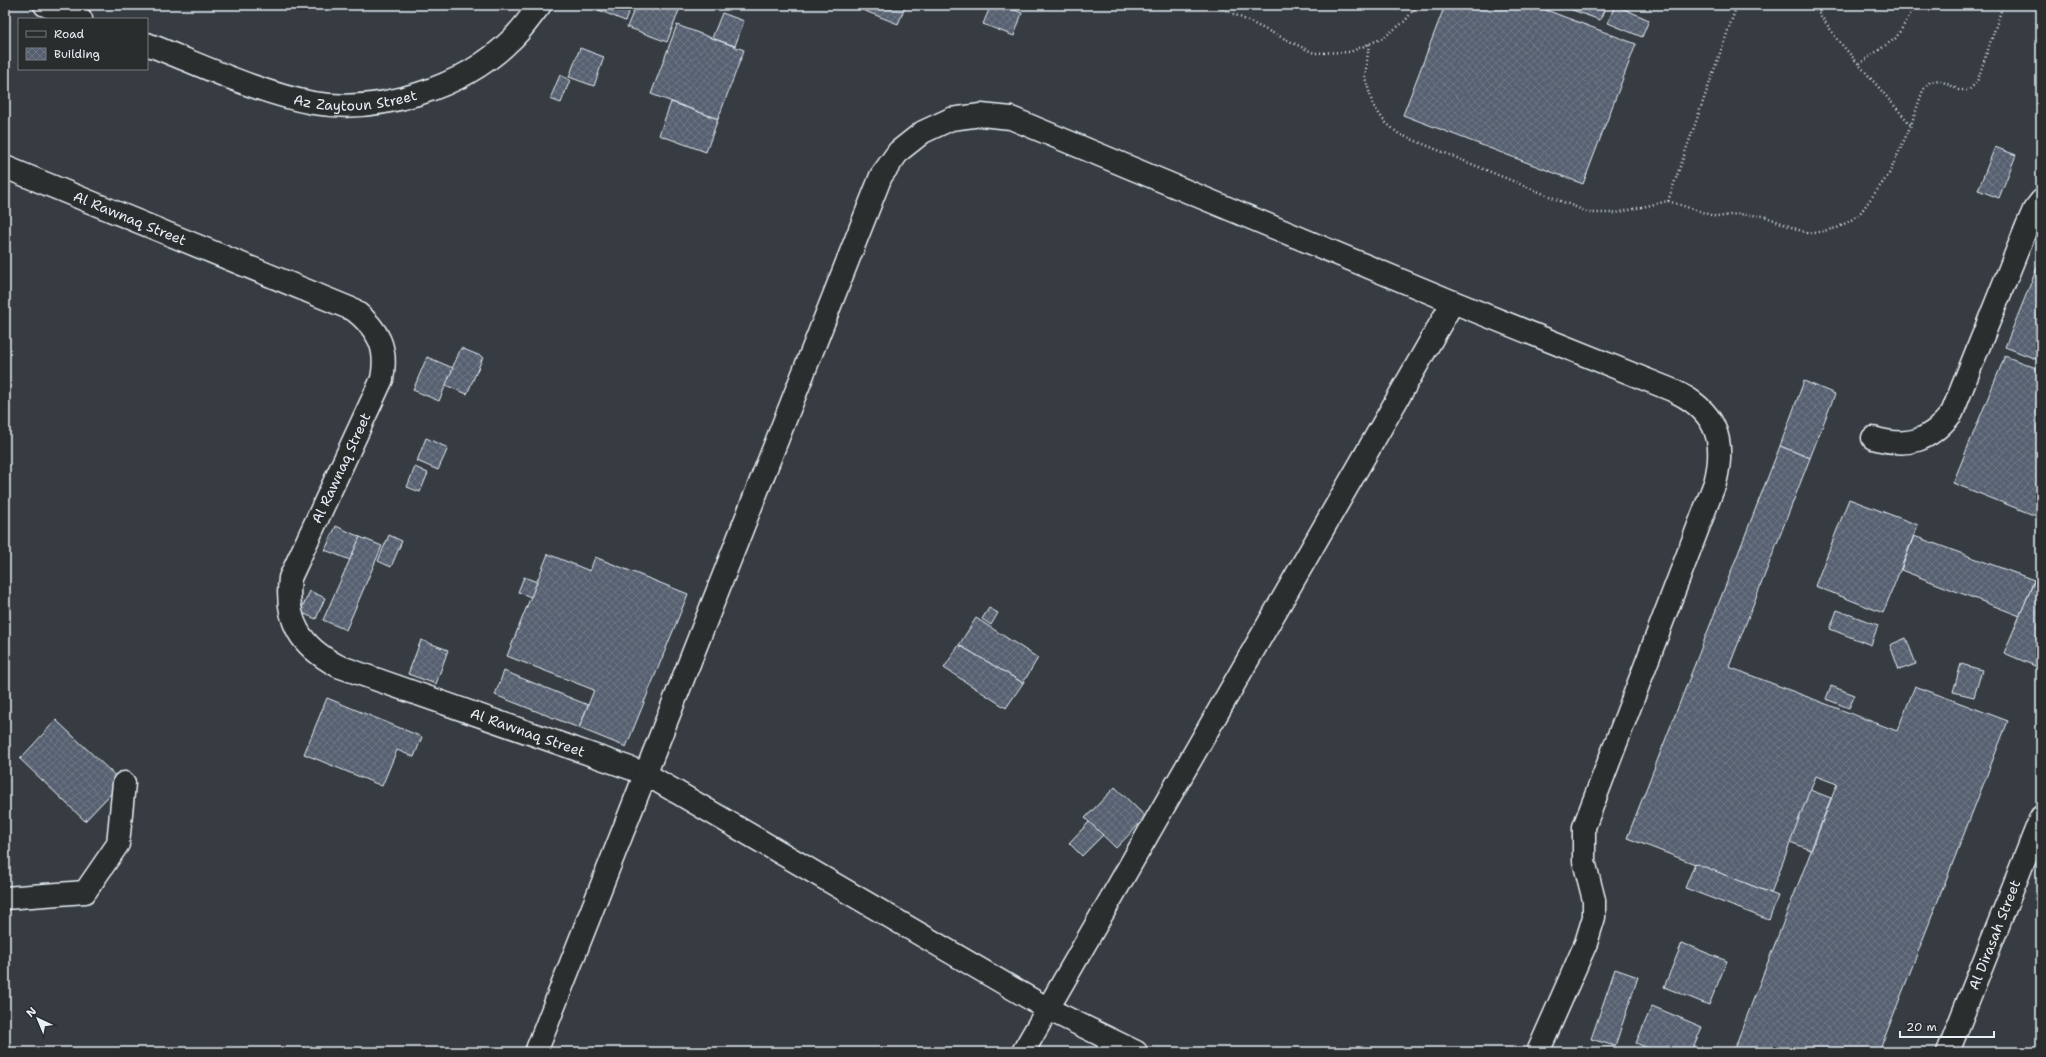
<svg xmlns="http://www.w3.org/2000/svg" width="2046" height="1057" font-family="'Shantell Sans',sans-serif">
	<defs>
		<pattern id="building-cross-hatch" width="8" height="8" patternUnits="userSpaceOnUse"><rect width="8" height="8" fill="#566070"/><path d="M0 0l8 8M0 8l8-8" fill="none" stroke="#6e7785"/></pattern>
	</defs>
	<rect width="100%" height="100%" fill="#373c42"/>
	<filter id="ink" filterUnits="userSpaceOnUse"><feTurbulence type="fractalNoise" baseFrequency=".025" numOctaves="2"/><feDisplacementMap in="SourceGraphic" scale="8" xChannelSelector="R" yChannelSelector="G"/><feConvolveMatrix kernelMatrix="1 2 1 2 8 2 1 2 1" color-interpolation-filters="sRGB"/></filter>
	<g filter="url(#ink)">
		<g fill="url(#building-cross-hatch)" stroke="#e8f1f8">
			<polygon points="595,5 632,5 625,21 594,8"/>
			<polygon points="636,5 681,5 667,42 627,27"/>
			<polygon points="850,5 906,5 898,24"/>
			<polygon points="991,5 1001,5 1022,13 1014,36 983,24"/>
			<polygon points="1445,5 1533,5 1636,44 1583,184 1403,115"/>
			<polygon points="1565,5 1606,5 1600,20 1564,7"/>
			<polygon points="1615,5 1649,20 1642,37 1608,23"/>
			<polygon points="722,13 744,21 735,46 712,38"/>
			<polygon points="677,25 744,50 718,119 651,94"/>
			<polygon points="580,48 604,57 594,86 569,77"/>
			<polygon points="560,75 570,80 561,103 550,99"/>
			<polygon points="671,102 718,119 706,152 659,135"/>
			<polygon points="1995,147 2016,155 1999,198 1978,190"/>
			<polygon points="2041,258 2041,361 2005,347"/>
			<polygon points="461,348 483,357 467,394 445,385"/>
			<polygon points="2005,356 2041,370 2041,518 1953,483"/>
			<polygon points="427,357 453,368 439,401 413,390"/>
			<polygon points="1804,381 1835,394 1810,458 1780,446"/>
			<polygon points="426,438 448,448 438,470 417,461"/>
			<polygon points="1780,446 1810,458 1729,667 1897,731 1915,686 2008,721 1879,1052 1733,1052 1837,784 1816,776 1771,893 1627,838"/>
			<polygon points="415,467 428,473 420,492 407,487"/>
			<polygon points="1849,499 1918,525 1883,613 1815,586"/>
			<polygon points="336,526 360,537 350,560 325,550"/>
			<polygon points="389,535 402,541 391,567 378,561"/>
			<polygon points="1914,536 2034,580 2020,616 1901,570"/>
			<polygon points="360,537 382,546 346,630 323,620"/>
			<polygon points="548,554 590,571 595,557 688,594 626,747 579,728 594,690 507,656"/>
			<polygon points="2041,565 2041,652 2035,666 2004,653"/>
			<polygon points="524,577 537,582 531,597 518,592"/>
			<polygon points="310,591 325,598 316,619 300,612"/>
			<polygon points="989,608 998,613 991,625 982,619"/>
			<polygon points="1837,610 1878,625 1871,645 1830,629"/>
			<polygon points="976,618 1038,658 1023,683 959,645"/>
			<polygon points="1906,638 1916,664 1899,670 1890,645"/>
			<polygon points="421,640 448,650 436,684 408,674"/>
			<polygon points="959,645 1023,683 1006,708 944,668"/>
			<polygon points="1961,664 1982,670 1974,697 1953,692"/>
			<polygon points="504,671 588,705 579,728 495,695"/>
			<polygon points="1831,686 1855,695 1849,708 1826,699"/>
			<polygon points="327,698 422,737 414,757 397,750 382,786 304,754"/>
			<polygon points="56,720 122,782 85,821 20,759"/>
			<polygon points="1115,787 1146,817 1116,848 1085,818"/>
			<polygon points="1810,790 1831,798 1811,850 1790,842"/>
			<polygon points="1089,822 1103,835 1082,856 1069,843"/>
			<polygon points="1695,863 1778,896 1769,920 1685,888"/>
			<polygon points="1682,943 1727,961 1709,1005 1664,987"/>
			<polygon points="1615,969 1638,977 1615,1046 1591,1039"/>
			<polygon points="1652,1006 1702,1027 1691,1052 1657,1052 1636,1043"/>
		</g>
		<g fill="none" stroke-linecap="round" stroke-linejoin="round">
			<defs>
				<g id="minor">
					<polyline points="45,5 81,19"/>
					<path id="s1" d="M147 44C199 64 258 93 313 103 380 114 463 88 511 40 522 30 531 16 540 5"/>
					<path id="s2" d="M5 167 354 310C379 330 388 348 382 379L290 578C285 621 300 646 338 666L644 773 1048 1009 1136 1052"/>
					<path d="M1873 438C1908 448 1929 442 1952 413L2027 226 2034 210 2041 201"/>
					<polyline points="5,898 85,892 118,844 124,783"/>
					<path d="M536 1052 881 176 899 151 923 132 951 119 981 115 1011 118 1453 302 1672 390C1714 409 1727 438 1715 483L1584 827V861L1594 900V917L1586 943 1538 1052"/>
					<polyline points="1023,1052 1453,302"/>
					<path id="s3" d="M1948 1052 2041 817"/>
				</g>
			</defs>
			<use href="#minor" stroke="#e8f1f8" stroke-width="25"/>
			<g stroke="#e8f1f8" stroke-width="2.5" stroke-dasharray="1 3" stroke-linecap="butt">
				<polyline points="1215,5 1314,53 1350,52 1383,38 1405,21 1417,5"/>
				<polyline points="1809,5 1819,13 1837,39 1911,125"/>
				<polyline points="1369,44 1365,77 1373,105 1385,122 1399,134 1590,213 1616,213 1668,201 1717,217 1737,214 1764,216 1809,234 1837,228 1858,216 1889,174 1911,125 1923,90 1930,82 1939,80 1959,90 1969,90 1977,82 2003,5"/>
				<polyline points="1859,64 1896,38 1916,5"/>
				<polyline points="1668,201 1737,5"/>
			</g>
			<use href="#minor" stroke="#2a2d2e" stroke-width="22"/>
		</g>
	</g>
	<g text-anchor="middle" stroke-width="4" stroke-linejoin="round" paint-order="stroke">
		<g font-size="14" fill="#e8f1f8" stroke="#2a2d2e">
			<text dy="5" stroke="none"><textPath href="#s1" startOffset="219">Az Zaytoun Street</textPath></text>
			<text dy="5" stroke="none"><textPath href="#s2" startOffset="135">Al Rawnaq Street</textPath></text>
			<text transform="translate(341 468) rotate(-65)" y="5">Al Rawnaq Street</text>
			<text dy="5" stroke="none"><textPath href="#s2" startOffset="985">Al Rawnaq Street</textPath></text>
			<text dy="5" stroke="none"><textPath href="#s3" startOffset="126">Al Dirasah Street</textPath></text>
		</g>
	</g>
	<rect width="2046" height="1057" fill="none" stroke="#2a2d2e" stroke-width="20"/>
	<rect x="10" y="10" width="2026" height="1037" fill="none" stroke="#e8f1f8" stroke-width="1.5" filter="url(#ink)"/>
	<rect x="18" y="18" width="130" height="52" fill="#2a2d2e" stroke="#767b7f"/>
	<rect x="26" y="31" width="20" height="6" fill="#2a2d2e" stroke="#767b7f"/>
	<text x="54" y="38" font-size="12" fill="#e8f1f8">Road</text>
	<rect x="26" y="48" width="20" height="12" fill="url(#building-cross-hatch)" stroke="#767b7f"/>
	<text x="54" y="58" font-size="12" fill="#e8f1f8">Building</text>
	<g transform="translate(38 1019) rotate(316)" stroke="#2a2d2e" stroke-width="3" paint-order="stroke">
	<path d="M0-3L7 15L0 10L-7 15Z" fill="#e8f1f8"/>
	<text y="-6" font-size="11" font-weight="bold" text-anchor="middle" fill="#e8f1f8">N</text>
	</g>
	<path d="M1900 1031v6h94v-6" fill="none" stroke="#e8f1f8" stroke-width="2"/>
	<text x="1906" y="1031" font-size="12" fill="#e8f1f8" stroke="#2a2d2e" stroke-width="3" paint-order="stroke">20 m</text>
</svg>
